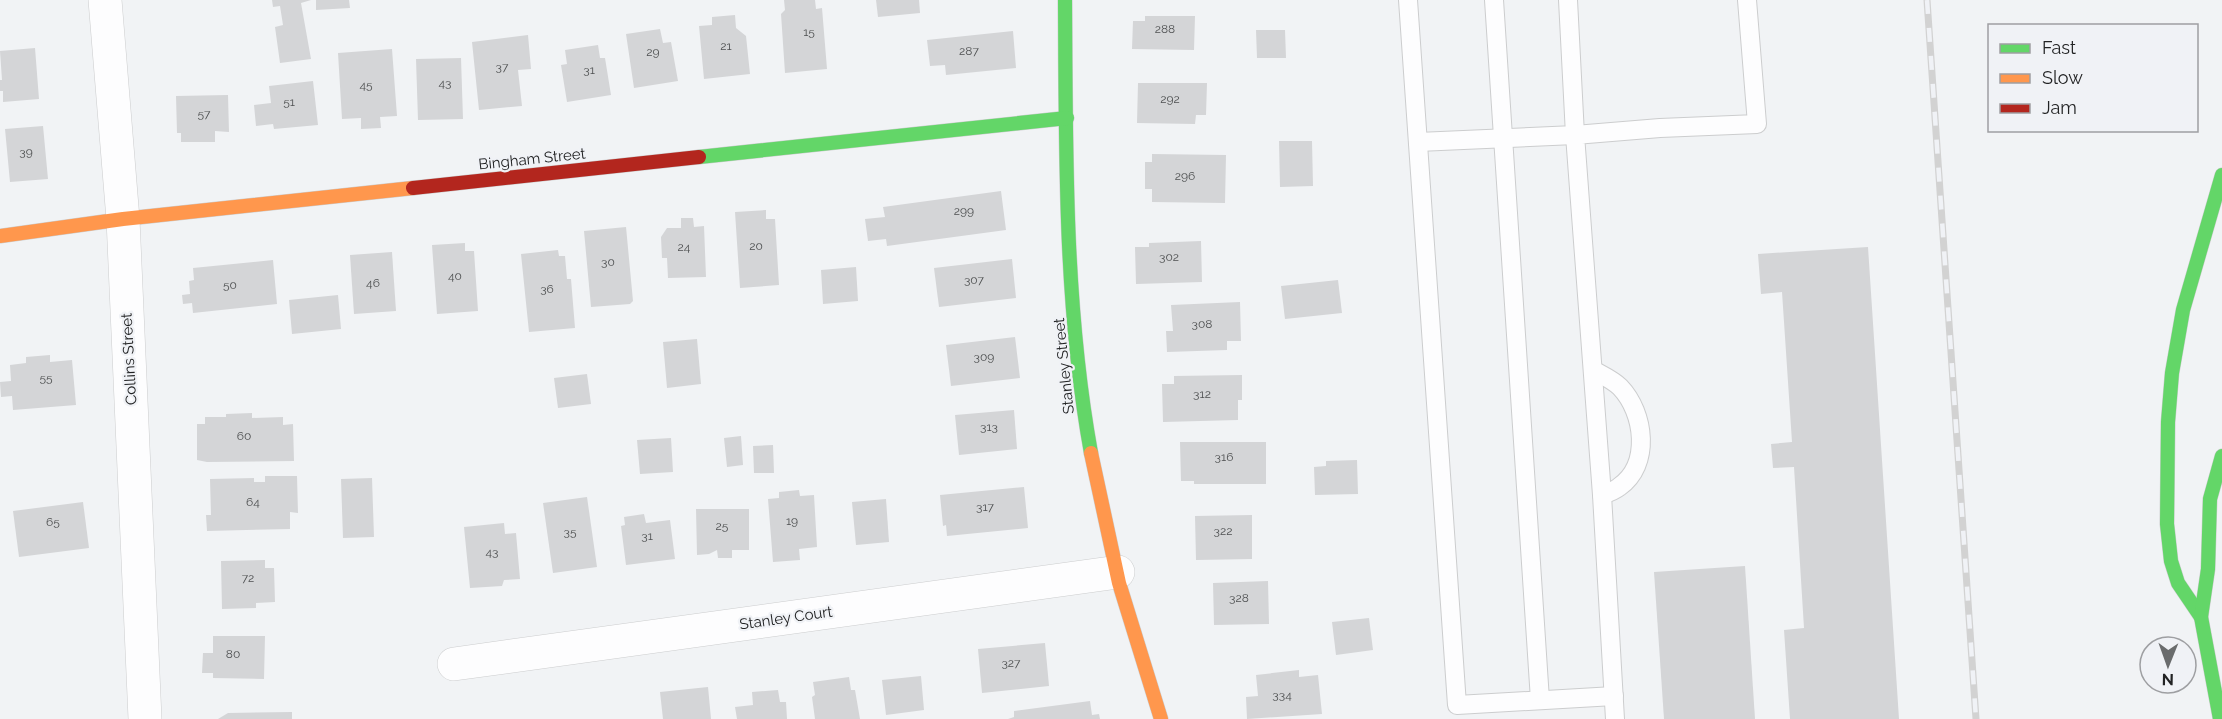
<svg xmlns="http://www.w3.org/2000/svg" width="2222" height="719" font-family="Raleway,sans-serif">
	<rect width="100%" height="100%" fill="#f1f3f5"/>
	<g fill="#d4d5d7">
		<polygon points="272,0 311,0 301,3 311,59 280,63 275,27 283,25 280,6 273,7"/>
		<polygon points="316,0 349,0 350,8 316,10"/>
		<polygon points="784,0 815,0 816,9 822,8 827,69 785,73 781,14 785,10"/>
		<polygon points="876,0 919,0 920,13 878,17"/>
		<polygon points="735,15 736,28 746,36 750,74 704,79 699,26 712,25 712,17"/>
		<polygon points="1145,16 1195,16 1194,50 1132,49 1133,21 1145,21"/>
		<polygon points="660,29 663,43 671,42 678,81 634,88 626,34"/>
		<polygon points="1256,30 1285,30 1286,58 1257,58"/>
		<polygon points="1013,31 1016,68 946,75 945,65 930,66 927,40"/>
		<polygon points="528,35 531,69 518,70 522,106 479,110 472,42"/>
		<polygon points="598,45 600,58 605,58 611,95 567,102 561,65 567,64 565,50"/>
		<polygon points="35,48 39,99 3,102 3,91 0,91 0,80 2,80 0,51"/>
		<polygon points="392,49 397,116 380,117 381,128 361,129 361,118 342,119 338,53"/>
		<polygon points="461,58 463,119 418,120 416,59"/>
		<polygon points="313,81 318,125 274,129 273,124 256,126 254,105 271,103 269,86"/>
		<polygon points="1138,83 1207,83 1206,115 1196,115 1195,124 1137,123"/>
		<polygon points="228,95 229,132 215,131 215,142 181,142 181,133 177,133 176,96"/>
		<polygon points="43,126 48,179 10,182 5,129"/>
		<polygon points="1279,141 1312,141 1313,186 1280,187"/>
		<polygon points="1152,154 1226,155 1225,203 1152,202 1152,189 1145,189 1145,162 1152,162"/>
		<polygon points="1001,191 1006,230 887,246 886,239 868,241 865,219 885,217 883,207"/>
		<polygon points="766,210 766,219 775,219 779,285 740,288 735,212"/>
		<polygon points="681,218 693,218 694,227 704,226 706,277 668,278 667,258 662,258 661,237 667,228 681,228"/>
		<polygon points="626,227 633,301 630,304 591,307 584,231"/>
		<polygon points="1201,241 1202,282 1136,284 1135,247 1149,247 1149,243"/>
		<polygon points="465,243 465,251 474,251 478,311 437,314 432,245"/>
		<polygon points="1868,247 1899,719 1790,719 1784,630 1804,628 1794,467 1773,468 1771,444 1792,442 1782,292 1761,294 1758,254"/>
		<polygon points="558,250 559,256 565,256 567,279 571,279 575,328 529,332 521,254"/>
		<polygon points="392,252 396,311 354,314 350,255"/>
		<polygon points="1012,259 1016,298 939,307 934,268"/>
		<polygon points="273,260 277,304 193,313 192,303 183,304 182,295 190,294 189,281 194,280 193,268"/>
		<polygon points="856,267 858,301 823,304 821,270"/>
		<polygon points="1338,280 1342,313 1285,319 1281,286"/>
		<polygon points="338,295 341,329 292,334 289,300"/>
		<polygon points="1240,302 1241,341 1227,341 1227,350 1167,352 1166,331 1173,331 1171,305"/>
		<polygon points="1015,337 1020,378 951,386 946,345"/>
		<polygon points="697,339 701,384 667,388 663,342"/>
		<polygon points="50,355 50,362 72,360 76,405 13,410 12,396 1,397 0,382 11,381 10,365 26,363 26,357"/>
		<polygon points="587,374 591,404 558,408 554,378"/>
		<polygon points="1242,375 1242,400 1238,400 1238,420 1163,422 1162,384 1174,384 1174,376"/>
		<polygon points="1014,410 1017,449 959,455 955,415"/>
		<polygon points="252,413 252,418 283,417 283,425 293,424 294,461 207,462 197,460 197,424 205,424 205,417 226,417 226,414"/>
		<polygon points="741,436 743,465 727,467 724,438"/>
		<polygon points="671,438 673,472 640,474 637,440"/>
		<polygon points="1180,442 1266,442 1266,484 1194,484 1194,481 1181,481"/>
		<polygon points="773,445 774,473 754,473 753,446"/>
		<polygon points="1357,460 1358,494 1315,495 1314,467 1326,466 1326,461"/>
		<polygon points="265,476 297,476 298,513 290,512 290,529 207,531 206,515 211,515 210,479 254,478 254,482 265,482"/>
		<polygon points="372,478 374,537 343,538 341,479"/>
		<polygon points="1024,487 1028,528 947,536 946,525 943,526 940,495"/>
		<polygon points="799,490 800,496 814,495 817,547 799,549 800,560 773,562 768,499 779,498 779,492"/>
		<polygon points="587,497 597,567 553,573 543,503"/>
		<polygon points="886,499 889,542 856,545 852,502"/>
		<polygon points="83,502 89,548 19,557 13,511"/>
		<polygon points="696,509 749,509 749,550 732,550 732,558 718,558 717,550 709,554 697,555"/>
		<polygon points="644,514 646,523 670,520 675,559 626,565 621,526 625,525 624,517"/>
		<polygon points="1252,515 1252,559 1196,560 1195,516"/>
		<polygon points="504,523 505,534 516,533 520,579 504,580 502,586 470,588 464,527"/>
		<polygon points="265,560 265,568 274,568 275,602 256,603 256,608 222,609 221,561"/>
		<polygon points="1745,566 1755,719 1664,719 1654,572"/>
		<polygon points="1268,581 1269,624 1214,625 1213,583"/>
		<polygon points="1369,618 1373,650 1336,655 1332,622"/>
		<polygon points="213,636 265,636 264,679 213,678 213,673 202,673 203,653 213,653"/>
		<polygon points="1045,643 1049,686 982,693 978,649"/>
		<polygon points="1299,670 1299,677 1318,675 1322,714 1247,719 1246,697 1258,696 1256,675"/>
		<polygon points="921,676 924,710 886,715 882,680"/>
		<polygon points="849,677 851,690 855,690 860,719 815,719 812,697 815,695 813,682"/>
		<polygon points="708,687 711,719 663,719 660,692"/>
		<polygon points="778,690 780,702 786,702 787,719 737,719 735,707 753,705 752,692"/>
		<polygon points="1090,701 1092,715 1099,714 1100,719 1008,719 1014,717 1014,711"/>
		<polygon points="292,712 292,719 218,719 228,713"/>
	</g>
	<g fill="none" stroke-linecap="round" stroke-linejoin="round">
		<defs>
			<g id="lane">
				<polyline points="1408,0 1457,705 1614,696"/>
				<polyline points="1494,0 1540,700"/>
				<polyline points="1418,142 1575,135 1568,0"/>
				<path d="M1593 370C1602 375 1613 380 1620 387 1645 413 1651 465 1619 487 1614 491 1608 493 1602 495"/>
				<polyline points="1615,719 1602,495 1575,135 1660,128 1757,124 1747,0"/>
			</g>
			<g id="street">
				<polyline points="105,0 123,219 145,719"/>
				<polyline points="454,664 1118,572"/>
			</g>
			<g id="fast">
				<path d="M1065 0C1066 151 1064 304 1091 453"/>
				<polyline points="699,157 1067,118"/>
				<polyline points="2201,617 2178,583 2171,561 2167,524 2168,422 2172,373 2183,310 2222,175"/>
				<polyline points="2220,719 2201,617 2208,569 2210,499 2222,456"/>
			</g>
			<g id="slow">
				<polyline points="0,236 123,219 413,188"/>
				<polyline points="1091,453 1119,583 1161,719"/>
			</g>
			<polyline id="jam" points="413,188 699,157"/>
		</defs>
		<use href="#lane" stroke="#cccdce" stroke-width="20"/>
		<use href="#street" stroke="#cccdce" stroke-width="34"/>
		<use href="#fast" stroke="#cccdce" stroke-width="15"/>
		<use href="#slow" stroke="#cccdce" stroke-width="15"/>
		<use href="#jam" stroke="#cccdce" stroke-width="15"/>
		<use href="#lane" stroke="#fdfdfe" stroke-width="18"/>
		<use href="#street" stroke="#fdfdfe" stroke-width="33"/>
		<use href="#fast" stroke="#63d668" stroke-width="14"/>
		<use href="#slow" stroke="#ff974d" stroke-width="14"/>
		<use href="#jam" stroke="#b3261e" stroke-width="14"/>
		<defs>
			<polyline id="rail" points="1927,0 1976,719"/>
		</defs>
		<use href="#rail" stroke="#d2d2d2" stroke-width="7"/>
		<use href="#rail" stroke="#f0f2f6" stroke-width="4.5" stroke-dasharray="14" stroke-linecap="butt"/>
	</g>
	<g text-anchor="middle" stroke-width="4.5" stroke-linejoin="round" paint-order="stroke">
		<g font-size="12" fill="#4e5051">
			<text x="1165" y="33">288</text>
			<text x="809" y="36">15</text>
			<text x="726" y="50">21</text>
			<text x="969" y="55">287</text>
			<text x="653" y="56">29</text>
			<text x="502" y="71">37</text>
			<text x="589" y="74">31</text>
			<text x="445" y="87">43</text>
			<text x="366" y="89">45</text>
			<text x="1170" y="103">292</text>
			<text x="289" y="106">51</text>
			<text x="204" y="118">57</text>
			<text x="26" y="156">39</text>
			<text x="1185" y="180">296</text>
			<text x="964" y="215">299</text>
			<text x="756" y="250">20</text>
			<text x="684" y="251">24</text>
			<text x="1169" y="261">302</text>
			<text x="608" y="266">30</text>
			<text x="455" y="280">40</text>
			<text x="974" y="284">307</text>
			<text x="373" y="287">46</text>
			<text x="230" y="289">50</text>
			<text x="547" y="293">36</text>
			<text x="1202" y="328">308</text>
			<text x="984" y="361">309</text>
			<text x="46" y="382">55</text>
			<text x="1202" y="398">312</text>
			<text x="989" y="431">313</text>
			<text x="244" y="440">60</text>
			<text x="1224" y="461">316</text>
			<text x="253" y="506">64</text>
			<text x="985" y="511">317</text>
			<text x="792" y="525">19</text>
			<text x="53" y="526">65</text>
			<text x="722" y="530">25</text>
			<text x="1223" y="535">322</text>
			<text x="570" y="536">35</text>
			<text x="647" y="540">31</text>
			<text x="492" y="556">43</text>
			<text x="248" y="582">72</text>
			<text x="1239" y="602">328</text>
			<text x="233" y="658">80</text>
			<text x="1011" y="667">327</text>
			<text x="1282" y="699">334</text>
		</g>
		<g font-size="15" fill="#222324" stroke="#f0f2f6">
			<text transform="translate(532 159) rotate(-6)" y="5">Bingham Street</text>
			<text transform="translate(129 359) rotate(-93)" y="5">Collins Street</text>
			<text transform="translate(1064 366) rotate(-96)" y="5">Stanley Street</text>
			<text transform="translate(786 618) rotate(-8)" y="5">Stanley Court</text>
		</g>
	</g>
	<rect x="1988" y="24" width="210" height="108" fill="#f0f2f6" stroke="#9e9fa2" stroke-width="1.5"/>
	<rect x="2000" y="44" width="30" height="9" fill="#63d668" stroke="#9e9fa2" stroke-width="1.5"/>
	<text x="2042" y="54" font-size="18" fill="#222324">Fast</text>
	<rect x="2000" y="74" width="30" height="9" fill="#ff974d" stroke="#9e9fa2" stroke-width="1.5"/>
	<text x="2042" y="84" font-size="18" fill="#222324">Slow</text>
	<rect x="2000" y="104" width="30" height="9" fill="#b3261e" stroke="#9e9fa2" stroke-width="1.5"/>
	<text x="2042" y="114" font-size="18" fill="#222324">Jam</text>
	<g transform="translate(2168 665) rotate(181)"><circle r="28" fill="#f0f2f6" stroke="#9e9fa2" stroke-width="1.5"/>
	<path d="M0-4.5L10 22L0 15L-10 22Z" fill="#6a6c6d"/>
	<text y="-9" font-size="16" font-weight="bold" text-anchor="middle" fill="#222324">N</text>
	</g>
</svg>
